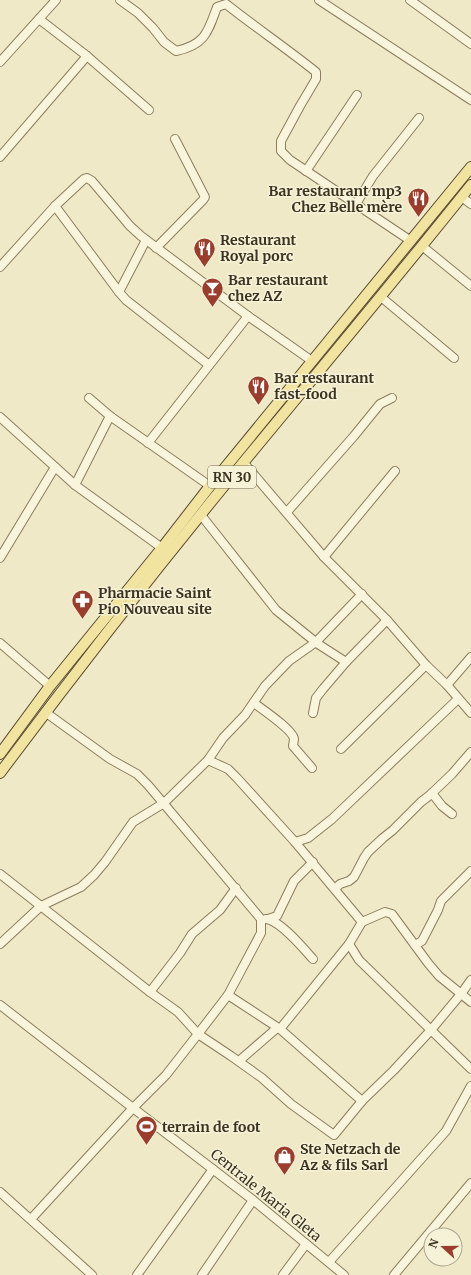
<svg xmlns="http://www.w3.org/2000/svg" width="471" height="1275" font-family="Merriweather,serif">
	<rect width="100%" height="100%" fill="#efe9c8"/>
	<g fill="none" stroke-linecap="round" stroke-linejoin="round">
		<defs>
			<g id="minor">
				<path d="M120 0 138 13 153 28 164 42 176 51C205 45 208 32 217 7L226 4C255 27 286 48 316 72V79L300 106 281 141V151L290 160 411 241"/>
				<polyline points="319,0 471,100"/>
				<polyline points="410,0 471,44"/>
				<polyline points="39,19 87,56 149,110"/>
				<polyline points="0,62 56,0"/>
				<polyline points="0,157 87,56"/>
				<polyline points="306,171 357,95"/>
				<polyline points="462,197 471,204"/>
				<polyline points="356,204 373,176 419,118"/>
				<polyline points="55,206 119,292 126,300 209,365"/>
				<polyline points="422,246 471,286"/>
				<polyline points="156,248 203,200 205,197 175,139"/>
				<polyline points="0,267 55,206 84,179 87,178 92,181 130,226 141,236 248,316 312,361"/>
				<polyline points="119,292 146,240"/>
				<polyline points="381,297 454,358"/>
				<polyline points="89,398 110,416"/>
				<polyline points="0,417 75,485 162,548"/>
				<polyline points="148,443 248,316"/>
				<polyline points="244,463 324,557 387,620 426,665 447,685 471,713"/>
				<polyline points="75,485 110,416 210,486"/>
				<polyline points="287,512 354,436 380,404 392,398"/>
				<polyline points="201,515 276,610 318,644 346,662"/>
				<polyline points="324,557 395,471"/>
				<polyline points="0,558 55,467"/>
				<polyline points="0,643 50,686"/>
				<polyline points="447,685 471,657"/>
				<path d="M254 703C262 709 293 730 294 739 294 741 293 744 293 746L312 768"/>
				<polyline points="313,713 316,698 323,689 346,662 387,620"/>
				<polyline points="341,749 426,665"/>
				<polyline points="208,760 228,769 237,778 295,842 362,922"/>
				<polyline points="432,793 442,806 452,814"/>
				<polyline points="295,842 308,838 332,819 458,699"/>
				<polyline points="0,874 150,992 178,1012 198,1034 231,1056 262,1078 291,1104 334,1135 362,1101 394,1070 431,1030 461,994 471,980"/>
				<polyline points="335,889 340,884 349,881 354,877 364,858 368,852 383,838 393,830 421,802 430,795 452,774 471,752"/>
				<path d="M266 919C280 920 303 948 313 959"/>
				<polyline points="268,919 277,916 294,881 313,862"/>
				<polyline points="0,944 41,906 81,887 94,875 105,862 133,822 164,803 208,760 223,738 245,715 265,686 289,661 316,642 362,594"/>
				<polyline points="349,944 359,960 471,1069"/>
				<polyline points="415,945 422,941 438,910 441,901 471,871"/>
				<polyline points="150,992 180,953 192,934 220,910 236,888"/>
				<polyline points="228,995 280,1029 362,1101"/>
				<polyline points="0,1005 133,1108 253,1200 344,1275"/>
				<polyline points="280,1029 349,944 362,922 385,912 392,914 428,963 439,976 471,1002"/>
				<polyline points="239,1061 277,1028"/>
				<polyline points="0,1192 92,1275"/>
				<polyline points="31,1219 133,1108 166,1075 198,1034 228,995 261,933 261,919 148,785 137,774 110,759 45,712"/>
				<polyline points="329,1262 446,1131 471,1086"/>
				<polyline points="137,1275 213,1169"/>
				<polyline points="202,1275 253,1200"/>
				<polyline points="283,1275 306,1244"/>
				<polyline points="394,1275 471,1183"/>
			</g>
			<g id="major">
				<polyline points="0,754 50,686 162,548 210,486 471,167"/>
				<path d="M0 773C71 678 144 584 219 492 303 390 388 289 471 185"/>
			</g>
		</defs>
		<use href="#minor" stroke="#8b7d5d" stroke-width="10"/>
		<use href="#major" stroke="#594a31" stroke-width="12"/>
		<use href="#minor" stroke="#f9f5dc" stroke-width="8"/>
		<use href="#major" stroke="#f1e4a1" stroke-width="10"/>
	</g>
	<defs>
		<symbol id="restaurant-pin" viewBox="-11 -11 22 30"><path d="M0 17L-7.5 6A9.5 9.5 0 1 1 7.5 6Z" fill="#9a3d2d" stroke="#f6f2d8"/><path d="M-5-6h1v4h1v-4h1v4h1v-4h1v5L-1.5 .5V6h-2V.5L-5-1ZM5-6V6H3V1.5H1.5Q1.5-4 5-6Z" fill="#fff"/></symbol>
		<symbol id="bar-pin" viewBox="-11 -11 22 30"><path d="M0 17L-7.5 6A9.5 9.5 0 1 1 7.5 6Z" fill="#9a3d2d" stroke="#f6f2d8"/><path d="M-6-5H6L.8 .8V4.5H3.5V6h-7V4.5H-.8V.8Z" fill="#fff"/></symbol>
		<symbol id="pharmacy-pin" viewBox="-11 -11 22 30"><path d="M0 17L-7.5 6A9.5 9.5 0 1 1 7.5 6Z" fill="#9a3d2d" stroke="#f6f2d8"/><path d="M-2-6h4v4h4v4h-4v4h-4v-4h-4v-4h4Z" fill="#fff"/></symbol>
		<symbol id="stadium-pin" viewBox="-11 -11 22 30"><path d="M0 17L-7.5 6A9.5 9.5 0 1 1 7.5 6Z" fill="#9a3d2d" stroke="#f6f2d8"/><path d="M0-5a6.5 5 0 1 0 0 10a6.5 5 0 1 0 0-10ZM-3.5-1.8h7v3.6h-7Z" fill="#fff"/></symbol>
		<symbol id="shop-pin" viewBox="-11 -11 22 30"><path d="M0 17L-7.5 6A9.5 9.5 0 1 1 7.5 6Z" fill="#9a3d2d" stroke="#f6f2d8"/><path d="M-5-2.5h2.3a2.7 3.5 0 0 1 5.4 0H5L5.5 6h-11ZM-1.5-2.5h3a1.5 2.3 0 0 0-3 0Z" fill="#fff"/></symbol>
	</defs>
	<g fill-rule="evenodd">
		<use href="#restaurant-pin" x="406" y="186" width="25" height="34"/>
		<use href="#restaurant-pin" x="192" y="236" width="25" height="34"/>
		<use href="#bar-pin" x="200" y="276" width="25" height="34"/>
		<use href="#restaurant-pin" x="246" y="374" width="25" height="34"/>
		<use href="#pharmacy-pin" x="70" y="588" width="25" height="34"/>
		<use href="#stadium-pin" x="134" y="1114" width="25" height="34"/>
		<use href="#shop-pin" x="272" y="1144" width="25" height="34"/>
	</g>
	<g text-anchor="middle" stroke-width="3" stroke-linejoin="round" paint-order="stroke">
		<rect fill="#f6f2d8" stroke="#746c57" stroke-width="1" x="208" y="466" width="48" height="22" rx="3"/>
		<g font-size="13" font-weight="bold" fill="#3c3220">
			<text x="232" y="482">RN 30</text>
		</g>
		<g font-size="14" font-weight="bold" fill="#3c3220" stroke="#f6f2d8" text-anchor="start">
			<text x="402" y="196" text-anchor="end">Bar restaurant mp3<tspan x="402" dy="16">Chez Belle mère</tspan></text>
			<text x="220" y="245">Restaurant<tspan x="220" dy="16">Royal porc</tspan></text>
			<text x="228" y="285">Bar restaurant<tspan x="228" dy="16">chez AZ</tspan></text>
			<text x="274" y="383">Bar restaurant<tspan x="274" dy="16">fast-food</tspan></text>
			<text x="98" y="598">Pharmacie Saint<tspan x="98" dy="16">Pio Nouveau site</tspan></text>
			<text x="162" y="1132">terrain de foot</text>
			<text x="300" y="1154">Ste Netzach de<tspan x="300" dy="16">Az &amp; fils Sarl</tspan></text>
		</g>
		<g font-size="14" fill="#3c3220" stroke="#f6f2d8">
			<text transform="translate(266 1195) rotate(39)" y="5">Centrale Maria Gleta</text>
		</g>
	</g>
	<g transform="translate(443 1247) rotate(291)"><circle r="19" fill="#f6f2d8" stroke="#aca58e"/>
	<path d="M0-3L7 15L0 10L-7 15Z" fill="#9a3d2d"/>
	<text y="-6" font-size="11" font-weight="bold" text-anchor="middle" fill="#3c3220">N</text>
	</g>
</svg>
